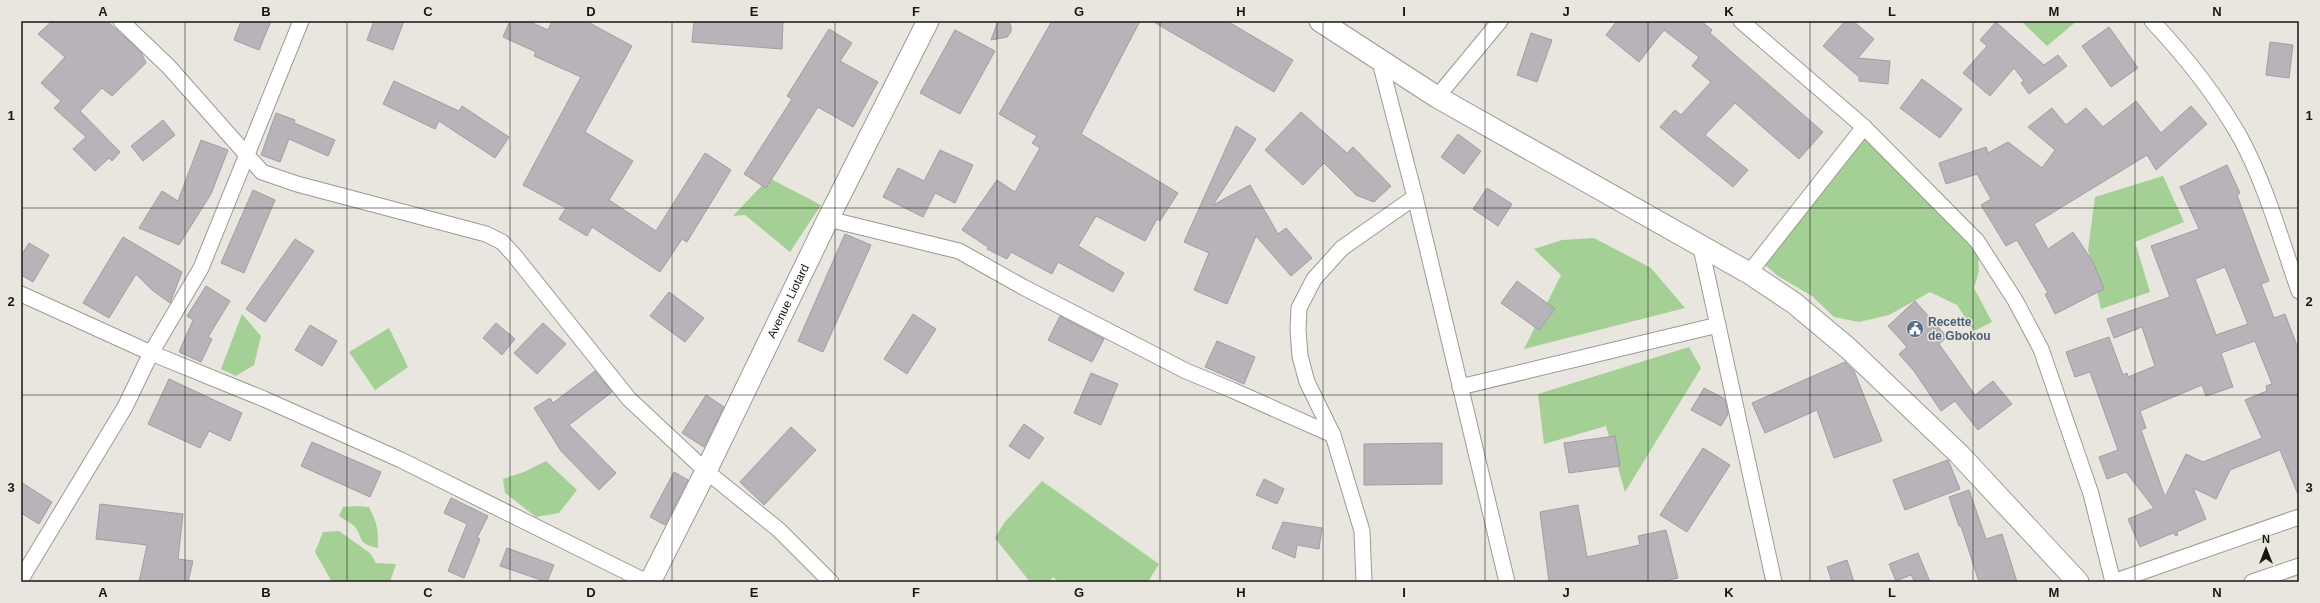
<svg xmlns="http://www.w3.org/2000/svg" width="2320" height="603" font-family="Arial,sans-serif">
	<rect width="100%" height="100%" fill="#e8e6df"/>
	<g fill="#a4d095">
		<polygon points="2021,21 2077,21 2047,46"/>
		<polygon points="1864,127 1977,241 1979,271 1974,288 1992,322 1974,331 1957,305 1930,292 1889,315 1859,322 1834,317 1812,296 1778,276 1759,260"/>
		<polygon points="2163,176 2184,222 2135,242 2150,292 2101,309 2088,250 2095,197"/>
		<polygon points="769,178 821,205 790,252 745,215 733,216"/>
		<polygon points="1594,238 1651,268 1685,308 1524,349 1561,275 1534,249 1562,240"/>
		<polygon points="242,314 261,336 254,365 236,376 221,369"/>
		<polygon points="389,328 408,367 375,390 349,352"/>
		<polygon points="1689,347 1701,368 1625,492 1606,426 1544,444 1538,394"/>
		<polygon points="546,461 577,490 559,513 536,517 505,493 503,479 524,472"/>
		<polygon points="1042,481 1159,564 1148,582 1059,582 1053,577 1049,582 1030,582 995,538 1004,523"/>
		<path d="M358 506 369 507C378 526 378 528 378 548 354 543 365 536 353 525 350 522 343 519 339 516L343 507Z"/>
		<polygon points="339,531 370,553 376,563 396,564 390,582 332,582 315,552 323,532"/>
	</g>
	<g fill="#b8b3b9" stroke="#a19da2" fill-rule="evenodd">
		<polygon points="52,21 107,21 141,52 146,63 112,96 102,88 80,111 120,152 112,161 109,158 95,171 73,149 86,137 54,108 61,101 41,83 65,57 38,34"/>
		<polygon points="241,21 271,21 259,50 234,40"/>
		<polygon points="374,21 404,21 393,50 367,40"/>
		<polygon points="510,21 528,21 548,30 552,21 586,21 632,46 585,132 633,161 609,200 656,231 705,153 731,170 687,242 682,239 660,272 592,227 587,236 559,219 566,208 523,185 581,77 534,56 536,52 503,37"/>
		<polygon points="694,21 783,21 782,49 692,42"/>
		<polygon points="998,21 1008,21 1011,26 1011,32 1007,37 991,40"/>
		<polygon points="1052,21 1140,21 1081,134 1178,193 1160,221 1157,219 1145,241 1096,216 1078,246 1124,273 1113,292 1058,262 1052,274 1011,252 1007,259 987,249 988,247 962,230 997,180 1015,192 1040,148 1032,143 1037,136 999,114"/>
		<polygon points="1152,21 1227,21 1293,60 1274,92"/>
		<polygon points="1617,21 1701,21 1712,30 1710,33 1823,132 1799,159 1735,103 1705,135 1748,170 1733,187 1660,127 1675,110 1681,115 1711,82 1692,66 1699,57 1664,30 1639,62 1606,35"/>
		<polygon points="1845,21 1853,21 1874,39 1858,58 1890,61 1888,84 1859,81 1859,77 1823,46"/>
		<polygon points="1996,22 2044,65 2058,55 2067,66 2029,94 2021,83 2024,81 2014,68 1990,96 1963,73 1987,46 1980,40"/>
		<polygon points="2109,27 2138,68 2111,87 2082,46"/>
		<polygon points="829,29 852,43 840,61 878,82 853,127 818,107 766,188 744,174 792,99 787,96"/>
		<polygon points="955,30 995,51 960,114 920,93"/>
		<polygon points="1531,33 1552,40 1537,82 1517,75"/>
		<polygon points="2270,42 2293,45 2289,78 2266,75"/>
		<polygon points="1922,79 1962,109 1940,138 1900,108"/>
		<polygon points="394,81 459,111 462,106 509,137 495,158 439,121 435,129 383,104"/>
		<polygon points="2136,101 2161,133 2191,106 2207,124 2156,170 2147,155 2034,224 2048,249 2073,232 2093,262 2104,289 2055,314 2045,294 2048,293 2017,240 2006,246 1981,205 1991,199 1977,174 1946,184 1939,163 1986,147 1988,153 2008,142 2042,168 2055,150 2028,127 2052,108 2066,125 2086,108 2103,127"/>
		<polygon points="1301,112 1347,153 1353,147 1391,186 1374,202 1356,195 1324,163 1303,185 1265,150"/>
		<polygon points="276,113 295,120 294,123 335,140 328,156 289,139 280,162 261,155"/>
		<polygon points="163,120 175,135 143,161 131,146"/>
		<polygon points="1236,126 1256,139 1213,205 1250,185 1278,234 1286,228 1312,258 1291,276 1256,236 1227,304 1194,290 1209,253 1184,242"/>
		<polygon points="1458,134 1481,151 1464,174 1441,157"/>
		<polygon points="201,140 228,150 211,194 179,245 139,228 162,191 178,201"/>
		<polygon points="940,150 973,165 955,203 935,193 923,217 883,197 898,168 924,181"/>
		<path d="M2227 165 2240 193 2237 195 2269 281 2261 284 2274 318 2285 314 2299 351V497L2280 450 2230 470 2216 499 2193 488 2206 519 2177 532 2178 535 2176 536 2173 533 2140 547 2128 519 2154 508 2126 472 2107 479 2099 457 2118 450 2090 372 2075 377 2066 352 2109 337 2123 375 2127 373 2128 377 2155 366 2142 327 2114 338 2107 319 2170 297 2151 246 2199 229 2180 187ZM2225 267 2248 324 2216 335 2195 279ZM2255 341 2272 384 2266 386 2267 391 2245 400 2262 438 2203 462 2186 454 2165 497 2141 430 2146 428 2140 411 2202 385 2206 396 2233 387 2221 353Z"/>
		<polygon points="1487,188 1512,204 1498,226 1473,209"/>
		<polygon points="253,190 275,200 244,273 221,263"/>
		<polygon points="845,234 871,245 823,352 798,341"/>
		<polygon points="123,237 182,272 170,303 152,290 136,274 109,318 83,303"/>
		<polygon points="295,239 314,251 265,322 246,309"/>
		<polygon points="29,243 49,255 33,282 21,275 21,256"/>
		<polygon points="1517,281 1555,309 1539,330 1501,303"/>
		<polygon points="206,286 230,301 208,337 212,339 201,362 179,352 193,320 187,316"/>
		<polygon points="669,292 704,318 685,342 650,316"/>
		<polygon points="1915,301 1947,337 1939,344 1975,395 1993,381 2012,404 1978,430 1955,401 1941,411 1914,371 1899,354 1907,347 1888,326"/>
		<polygon points="913,314 936,329 907,374 884,359"/>
		<polygon points="1060,316 1104,339 1092,362 1048,340"/>
		<polygon points="496,323 515,339 502,355 483,338"/>
		<polygon points="543,323 566,344 537,374 514,353"/>
		<polygon points="310,325 337,341 322,366 295,350"/>
		<polygon points="1217,341 1255,357 1244,384 1205,367"/>
		<polygon points="1845,362 1854,371 1882,441 1834,458 1817,410 1765,433 1752,403"/>
		<polygon points="595,371 612,392 569,425 616,473 599,490 561,451 534,408 550,398 553,403"/>
		<polygon points="1091,373 1118,384 1101,425 1074,413"/>
		<polygon points="169,379 242,413 230,441 209,431 200,448 148,424"/>
		<polygon points="1704,388 1725,399 1728,414 1721,426 1691,410"/>
		<polygon points="706,395 724,407 704,447 682,433"/>
		<polygon points="1024,424 1044,438 1029,459 1009,446"/>
		<polygon points="791,427 816,450 764,505 740,482"/>
		<polygon points="1615,436 1620,466 1569,473 1564,443"/>
		<polygon points="312,442 381,472 370,497 301,466"/>
		<polygon points="1442,443 1442,484 1364,485 1364,444"/>
		<polygon points="1703,448 1730,465 1687,532 1660,515"/>
		<polygon points="1948,460 1960,489 1905,510 1893,480"/>
		<polygon points="674,472 688,480 665,525 650,517"/>
		<polygon points="1264,479 1284,489 1277,504 1256,495"/>
		<polygon points="21,482 52,502 39,524 21,513"/>
		<polygon points="1969,490 1986,539 2002,534 2017,582 1979,582 1961,526 1959,526 1949,497"/>
		<polygon points="451,498 488,516 477,538 480,539 464,578 448,571 467,524 444,513"/>
		<polygon points="100,504 183,514 178,559 193,561 188,582 139,582 147,545 96,539"/>
		<polygon points="1578,505 1587,557 1640,545 1638,536 1666,530 1678,578 1660,582 1549,582 1540,512"/>
		<polygon points="1283,522 1322,528 1319,549 1297,545 1295,558 1272,548"/>
		<polygon points="507,548 554,565 547,582 500,566"/>
		<polygon points="1918,553 1930,582 1915,582 1911,575 1896,581 1889,564"/>
		<polygon points="1847,560 1854,582 1832,582 1827,567"/>
	</g>
	<g fill="none" stroke-linecap="round" stroke-linejoin="round">
		<defs>
			<g id="street">
				<polyline points="121,21 169,67 262,172 297,184 486,234 502,242 514,255 629,399 706,471 779,530 831,582"/>
				<polyline points="1741,21 1864,127 1977,241 2015,300 2041,349 2091,494 2113,582"/>
				<path d="M2152 21C2185 56 2216 95 2240 137 2266 185 2281 240 2299 291"/>
				<polyline points="1379,58 1415,197 1507,582"/>
				<polyline points="1437,97 1500,21"/>
				<polyline points="828,219 959,251 1023,287 1186,371 1232,390 1333,435"/>
				<polyline points="1701,248 1774,582"/>
				<polyline points="1749,273 1864,127"/>
				<polyline points="21,294 151,353 264,399 401,460 647,582"/>
				<polyline points="1460,387 1718,325"/>
				<polyline points="21,579 125,407 151,353 201,268 301,21"/>
				<polyline points="1364,582 1362,531 1333,435 1307,382 1300,356 1298,330 1299,308 1314,279 1342,248 1415,197"/>
				<polyline points="2113,582 2299,517"/>
				<polyline points="2252,582 2299,566"/>
			</g>
			<g id="secondary">
				<polyline points="1320,21 1437,97 1749,273 1794,303 1849,349 1959,454 2078,582"/>
				<path id="s1" d="M650 582 706 471 828 219 928 21"/>
			</g>
		</defs>
		<use href="#street" stroke="#9c9a94" stroke-width="17"/>
		<use href="#secondary" stroke="#9c9a94" stroke-width="23"/>
		<use href="#street" stroke="#fff" stroke-width="15"/>
		<use href="#secondary" stroke="#fff" stroke-width="21"/>
	</g>
	<path fill="none" stroke="#161613" stroke-width="1" stroke-opacity="0.55" d="M185 21V582M347 21V582M510 21V582M672 21V582M835 21V582M997 21V582M1160 21V582M1323 21V582M1485 21V582M1648 21V582M1810 21V582M1973 21V582M2135 21V582M21 208H2299M21 395H2299"/>
	<defs>
		<symbol id="civic-disc" viewBox="-11 -11 22 22"><circle r="9.5" fill="#5c6f8a" stroke="#e8e6df"/><path d="M-.6-6.5H3V-4.5H.6V-3L4-1V1h2V6H-6V1h2V-1L-.6-3ZM-1.2 2.5V6h2.4V2.5Z" fill="#fff"/></symbol>
	</defs>
	<g fill-rule="evenodd">
		<use href="#civic-disc" x="1905" y="319" width="20" height="20"/>
	</g>
	<g text-anchor="middle" stroke-width="3" stroke-linejoin="round" paint-order="stroke">
		<g font-size="12" fill="#161613" stroke="#e8e6df">
			<text dy="4" stroke="none"><textPath href="#s1" startOffset="313">Avenue Liotard</textPath></text>
		</g>
		<g font-size="12" font-weight="bold" fill="#4e5e75" stroke="#e8e6df" text-anchor="start">
			<text x="1928" y="326">Recette<tspan x="1928" dy="14">de Gbokou</tspan></text>
		</g>
	</g>
	<rect width="2320" height="603" fill="none" stroke="#e8e6df" stroke-width="44"/>
	<g transform="translate(2266 549)" stroke="#e8e6df" stroke-width="3" paint-order="stroke">
	<path d="M0-3L7 15L0 10L-7 15Z" fill="#161613"/>
	<text y="-6" font-size="11" font-weight="bold" text-anchor="middle" fill="#161613">N</text>
	</g>
	<rect x="22" y="22" width="2276" height="559" fill="none" stroke="#161613" stroke-width="1.5"/>
	<g font-size="13" text-anchor="middle" font-weight="bold" fill="#161613">
		<text x="103" y="16">A</text>
		<text x="266" y="16">B</text>
		<text x="428" y="16">C</text>
		<text x="591" y="16">D</text>
		<text x="754" y="16">E</text>
		<text x="916" y="16">F</text>
		<text x="1079" y="16">G</text>
		<text x="1241" y="16">H</text>
		<text x="1404" y="16">I</text>
		<text x="1566" y="16">J</text>
		<text x="1729" y="16">K</text>
		<text x="1892" y="16">L</text>
		<text x="2054" y="16">M</text>
		<text x="2217" y="16">N</text>
		<text x="11" y="120">1</text>
		<text x="2309" y="120">1</text>
		<text x="11" y="306">2</text>
		<text x="2309" y="306">2</text>
		<text x="11" y="492">3</text>
		<text x="2309" y="492">3</text>
		<text x="103" y="597">A</text>
		<text x="266" y="597">B</text>
		<text x="428" y="597">C</text>
		<text x="591" y="597">D</text>
		<text x="754" y="597">E</text>
		<text x="916" y="597">F</text>
		<text x="1079" y="597">G</text>
		<text x="1241" y="597">H</text>
		<text x="1404" y="597">I</text>
		<text x="1566" y="597">J</text>
		<text x="1729" y="597">K</text>
		<text x="1892" y="597">L</text>
		<text x="2054" y="597">M</text>
		<text x="2217" y="597">N</text>
	</g>
</svg>
